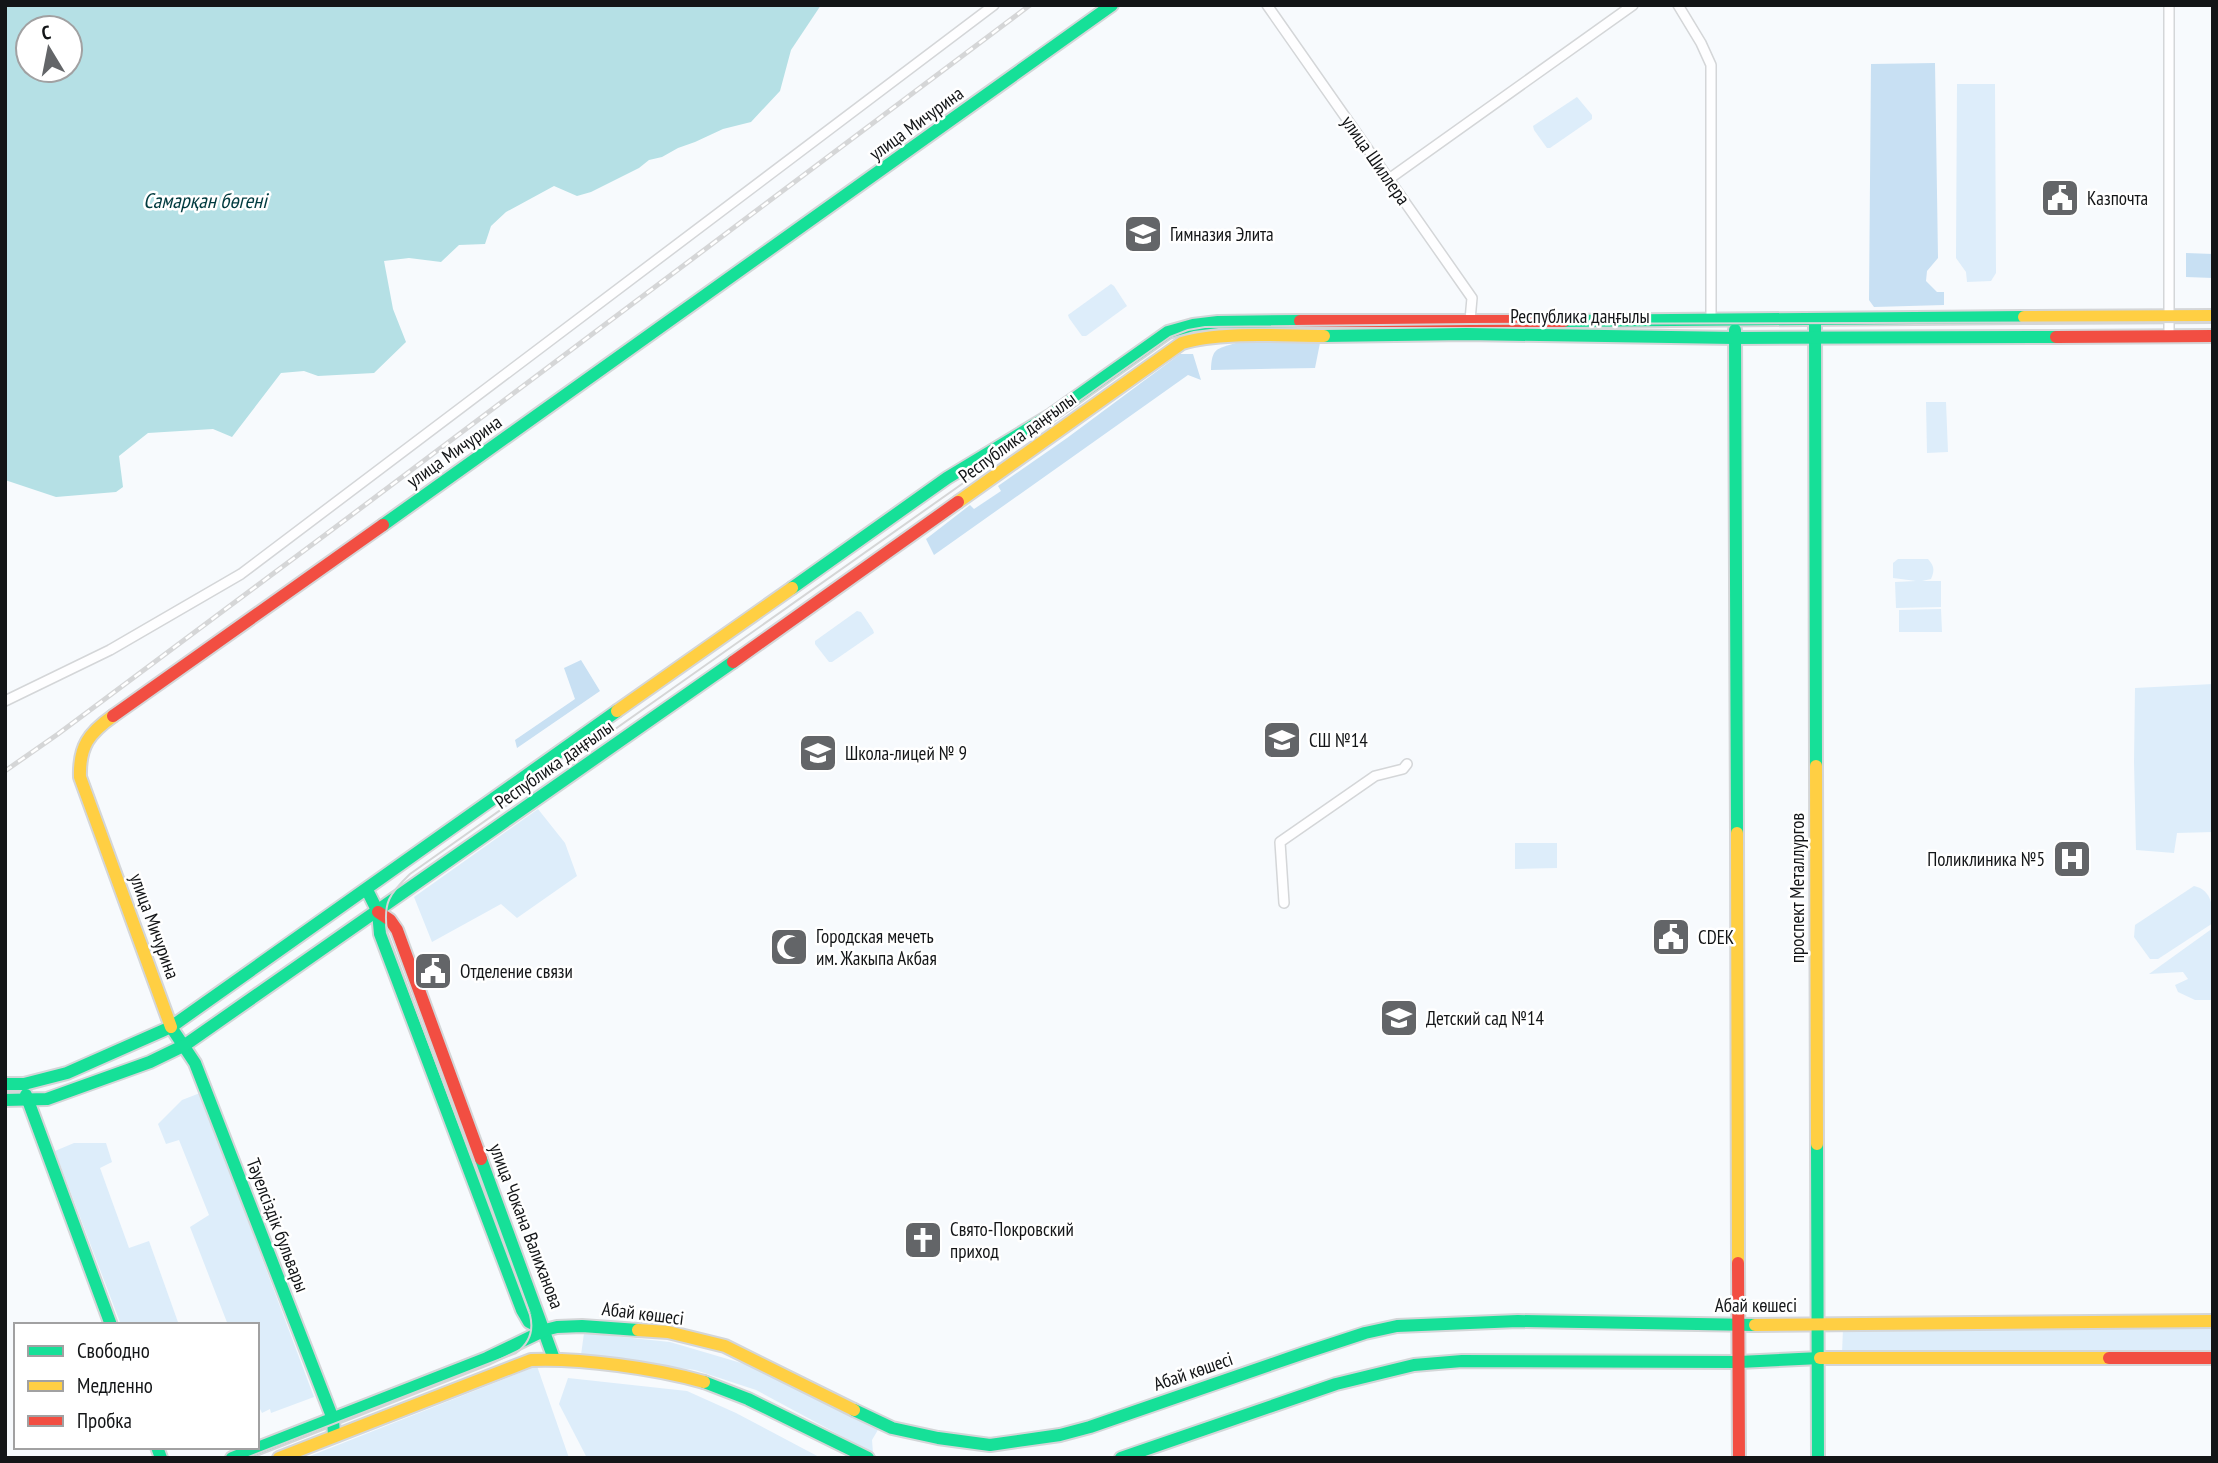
<svg xmlns="http://www.w3.org/2000/svg" width="2218" height="1463" font-family="'PT Sans Narrow',sans-serif">
	<rect width="100%" height="100%" fill="#f7fafd"/>
	<g fill="#ddedfa">
		<polygon points="1957,84 1995,84 1996,273 1991,281 1967,282 1966,272 1956,258"/>
		<polygon points="1577,97 1592,115 1592,119 1550,148 1547,148 1534,130 1533,126"/>
		<polygon points="1111,284 1114,286 1127,306 1086,336 1082,336 1069,318 1068,315"/>
		<polygon points="1926,402 1946,402 1948,452 1927,453"/>
		<path d="M1898 559H1928C1934 566 1935 570 1931 579L1922 581H1941V607L1896 608 1895 582 1916 581 1893 578V563Z"/>
		<polygon points="1941,609 1942,632 1899,632 1899,610"/>
		<polygon points="857,611 861,612 873,630 874,633 832,662 829,662 815,644 815,641"/>
		<polygon points="2213,684 2213,832 2177,833 2174,853 2136,850 2134,762 2135,688"/>
		<polygon points="538,809 565,843 577,876 517,918 501,904 432,942 414,897"/>
		<polygon points="1515,843 1557,843 1557,868 1515,869"/>
		<path d="M2194 886C2212 890 2213 907 2213 923L2158 959H2150L2134 937 2135 925Z"/>
		<polygon points="2213,928 2213,1000 2195,1000 2178,992 2175,985 2188,979 2183,972 2149,974"/>
		<polygon points="200,1093 314,1397 271,1413 270,1409 262,1413 260,1409 257,1409 257,1325 228,1325 190,1227 209,1215 179,1140 166,1144 158,1124 182,1100"/>
		<polygon points="74,1143 106,1143 112,1162 100,1168 129,1248 149,1241 179,1325 121,1325 55,1151"/>
		<polygon points="1843,1329 2213,1329 2213,1353 1842,1353"/>
		<polygon points="584,1333 670,1342 748,1365 879,1428 872,1440 873,1453 756,1390 695,1370 581,1355"/>
		<polygon points="537,1366 569,1458 305,1458"/>
		<polygon points="568,1378 687,1391 736,1413 821,1458 587,1458 559,1404"/>
	</g>
	<g fill="#c8e0f3">
		<polygon points="1935,63 1938,258 1927,271 1926,281 1937,292 1944,292 1944,305 1874,307 1869,300 1871,64"/>
		<polygon points="2186,253 2213,254 2213,278 2186,277"/>
		<path d="M1236 343H1320L1315 368 1211 370C1212 348 1216 349 1236 343Z"/>
		<polygon points="1180,354 1193,354 1201,380 1188,375 934,555 926,539 970,505 974,509 1001,491 998,486 1067,438"/>
		<polygon points="581,660 600,691 517,748 515,740 575,699 564,668"/>
	</g>
	<path fill="#b5e0e5" fill-rule="evenodd" d="M5 5H821L791 50 780 91 751 122 723 129 695 142 678 148 662 157 649 160 639 168 591 192 577 196 554 186 506 212 491 226 485 244 459 245 441 262 409 258 384 261 393 309 406 342 374 373 318 376 304 371 281 373 232 437 213 429 148 433 119 456 123 487 116 492 56 497 5 480ZM28 28H70V70H28Z"/>
	<g fill="none" stroke-linecap="round" stroke-linejoin="round">
		<defs>
			<g id="street">
				<polyline points="1267,5 1472,298 1470,320"/>
				<polyline points="1678,5 1701,43 1711,65 1711,320"/>
				<polyline points="2169,5 2169,336"/>
				<polyline points="1389,179 1633,5"/>
				<polyline points="5,701 110,650 241,574 994,5"/>
				<polyline points="1284,903 1280,842 1375,776 1403,769 1407,764"/>
			</g>
			<g id="fast">
				<polyline points="1815,319 1816,766"/>
				<polyline points="1564,321 2024,317"/>
				<polyline points="1735,330 1737,833"/>
				<polyline points="1324,336 1466,334 1735,338 2056,337"/>
				<polyline points="383,525 1112,5"/>
				<polyline points="792,588 947,478 1051,415 1168,332 1193,325 1218,322 1300,321"/>
				<polyline points="367,890 378,912 380,934 522,1310 529,1322 545,1330"/>
				<polyline points="171,1027 195,1063 333,1419 334,1436"/>
				<polyline points="5,1084 24,1084 67,1073 171,1027 617,711"/>
				<polyline points="26,1095 111,1325"/>
				<polyline points="5,1100 47,1099 150,1062 185,1045 733,662"/>
				<polyline points="1817,1144 1818,1458"/>
				<polyline points="481,1159 554,1359"/>
				<polyline points="704,1382 748,1399 868,1458"/>
				<polyline points="854,1410 892,1428 938,1438 990,1445 1060,1435 1090,1427 1304,1353 1365,1333 1397,1326 1518,1321 1755,1325"/>
				<polyline points="157,1447 161,1458"/>
				<polyline points="232,1458 487,1358 545,1330 557,1327 582,1326 638,1330"/>
				<polyline points="1121,1458 1336,1384 1414,1365 1462,1361 1739,1362 1820,1358"/>
			</g>
			<g id="slow">
				<polyline points="2024,317 2213,316"/>
				<path d="M958 502 1182 343C1220 331 1283 336 1324 336"/>
				<polyline points="617,711 792,588"/>
				<path d="M113 716C89 733 79 746 80 777L171 1027"/>
				<polyline points="1816,766 1817,1144"/>
				<polyline points="1737,833 1738,1263"/>
				<polyline points="1755,1325 2213,1321"/>
				<polyline points="638,1330 668,1332 725,1346 854,1410"/>
				<polyline points="1820,1358 2109,1358"/>
				<path d="M279 1458 531 1360C581 1358 655 1368 704 1382"/>
			</g>
			<g id="jam">
				<polyline points="1300,321 1564,321"/>
				<polyline points="2056,337 2213,336"/>
				<polyline points="733,662 958,502"/>
				<polyline points="113,716 383,525"/>
				<polyline points="378,912 390,920 397,930 481,1159"/>
				<polyline points="1738,1263 1739,1458"/>
				<polyline points="2109,1358 2213,1358"/>
			</g>
		</defs>
		<use href="#street" stroke="#d4d6d8" stroke-width="12"/>
		<use href="#fast" stroke="#d4d6d8" stroke-width="16"/>
		<use href="#slow" stroke="#d4d6d8" stroke-width="16"/>
		<use href="#jam" stroke="#d4d6d8" stroke-width="16"/>
		<use href="#street" stroke="#fefeff" stroke-width="9"/>
		<use href="#fast" stroke="#16e098" stroke-width="12"/>
		<use href="#slow" stroke="#ffcf43" stroke-width="12"/>
		<use href="#jam" stroke="#f24e42" stroke-width="12"/>
		<path stroke="#d5d6d7" stroke-width="2" d="M246 1458 516 1353C530 1343 534 1331 530 1315L387 931C383 903 389 894 410 874L1170 337 1188 330 1205 327 1470 324 2213 322"/>
		<defs>
			<polyline id="rail" points="5,771 58,734 325,535 1030,5"/>
		</defs>
		<use href="#rail" stroke="#d5d6d7" stroke-width="5"/>
		<use href="#rail" stroke="#fff" stroke-width="2.5" stroke-dasharray="8" stroke-linecap="butt"/>
	</g>
	<defs>
		<symbol id="civic-square" viewBox="-11 -11 22 22"><rect x="-9" y="-9" width="18" height="18" rx="4" fill="#636568" stroke="#fff"/><path d="M-.6-6.5H3V-4.5H.6V-3L4-1V1h2V6H-6V1h2V-1L-.6-3ZM-1.2 2.5V6h2.4V2.5Z" fill="#fff"/></symbol>
		<symbol id="school-square" viewBox="-11 -11 22 22"><rect x="-9" y="-9" width="18" height="18" rx="4" fill="#636568" stroke="#fff"/><path d="M0-5L7-2L0 1L-7-2ZM-4 1L0 2.5L4 1V4Q0 6-4 4Z" fill="#fff"/></symbol>
		<symbol id="hospital-square" viewBox="-11 -11 22 22"><rect x="-9" y="-9" width="18" height="18" rx="4" fill="#636568" stroke="#fff"/><path d="M-5-5h3v3.5h4V-5h3V5h-3V1.5h-4V5h-3Z" fill="#fff"/></symbol>
		<symbol id="mosque-square" viewBox="-11 -11 22 22"><rect x="-9" y="-9" width="18" height="18" rx="4" fill="#636568" stroke="#fff"/><path d="M3.5-4.9A6 6 0 1 0 3.5 4.9A5 5 0 1 1 3.5-4.9Z" fill="#fff"/></symbol>
		<symbol id="church-square" viewBox="-11 -11 22 22"><rect x="-9" y="-9" width="18" height="18" rx="4" fill="#636568" stroke="#fff"/><path d="M-1.2-6h2.4v3.5h3.3v2.4h-3.3V6h-2.4V-.1h-3.3v-2.4h3.3Z" fill="#fff"/></symbol>
	</defs>
	<g fill-rule="evenodd">
		<use href="#civic-square" x="2038" y="176" width="44" height="44"/>
		<use href="#school-square" x="1121" y="212" width="44" height="44"/>
		<use href="#school-square" x="1260" y="718" width="44" height="44"/>
		<use href="#school-square" x="796" y="731" width="44" height="44"/>
		<use href="#hospital-square" x="2050" y="837" width="44" height="44"/>
		<use href="#civic-square" x="1649" y="915" width="44" height="44"/>
		<use href="#mosque-square" x="767" y="925" width="44" height="44"/>
		<use href="#civic-square" x="411" y="949" width="44" height="44"/>
		<use href="#school-square" x="1377" y="996" width="44" height="44"/>
		<use href="#church-square" x="901" y="1218" width="44" height="44"/>
	</g>
	<g text-anchor="middle" stroke-width="5" stroke-linejoin="round" paint-order="stroke">
		<g font-size="19" fill="#131517" stroke="#fff">
			<text transform="translate(916 123) rotate(-36)" y="7">улица Мичурина</text>
			<text transform="translate(1376 160) rotate(55)" y="7">улица Шиллера</text>
			<text x="1580" y="323">Республика даңғылы</text>
			<text transform="translate(1017 437) rotate(-36)" y="7">Республика даңғылы</text>
			<text transform="translate(454 451) rotate(-35)" y="7">улица Мичурина</text>
			<text transform="translate(554 764) rotate(-35)" y="7">Республика даңғылы</text>
			<text transform="translate(1797 888) rotate(-90)" y="7">проспект Металлургов</text>
			<text transform="translate(155 926) rotate(70)" y="7">улица Мичурина</text>
			<text transform="translate(278 1225) rotate(69)" y="7">Тәуелсіздік бульвары</text>
			<text transform="translate(527 1226) rotate(69)" y="7">улица Чокана Валиханова</text>
			<text x="1756" y="1312">Абай көшесі</text>
			<text transform="translate(643 1313) rotate(7)" y="7">Абай көшесі</text>
			<text transform="translate(1193 1371) rotate(-19)" y="7">Абай көшесі</text>
		</g>
		<g font-size="19" fill="#131517" stroke="#fff" text-anchor="start">
			<text x="2087" y="205">Казпочта</text>
			<text x="1170" y="241">Гимназия Элита</text>
			<text x="1309" y="747">СШ №14</text>
			<text x="845" y="760">Школа-лицей № 9</text>
			<text x="2045" y="866" text-anchor="end">Поликлиника №5</text>
			<text x="816" y="943">Городская мечеть<tspan x="816" dy="22">им. Жакыпа Акбая</tspan></text>
			<text x="1698" y="944">CDEK</text>
			<text x="460" y="978">Отделение связи</text>
			<text x="1426" y="1025">Детский сад №14</text>
			<text x="950" y="1236">Свято-Покровский<tspan x="950" dy="22">приход</tspan></text>
		</g>
		<g font-size="21" font-style="italic" fill="#003a3f" stroke="#fff">
			<text x="205" y="208">Самарқан бөгені</text>
		</g>
	</g>
	<rect width="2218" height="1463" fill="none" stroke="#131517" stroke-width="14"/>
	<rect x="14" y="1323" width="245" height="126" fill="#ffffff" stroke="#a1a1a2" stroke-width="2"/>
	<rect x="28" y="1346" width="35" height="10" fill="#16e098" stroke="#a1a1a2" stroke-width="2"/>
	<text x="77" y="1358" font-size="21" fill="#131517">Свободно</text>
	<rect x="28" y="1381" width="35" height="10" fill="#ffcf43" stroke="#a1a1a2" stroke-width="2"/>
	<text x="77" y="1393" font-size="21" fill="#131517">Медленно</text>
	<rect x="28" y="1416" width="35" height="10" fill="#f24e42" stroke="#a1a1a2" stroke-width="2"/>
	<text x="77" y="1428" font-size="21" fill="#131517">Пробка</text>
	<g transform="translate(49 49) rotate(350)"><circle r="33" fill="#ffffff" stroke="#a1a1a2" stroke-width="2"/>
	<path d="M0-5L12 26L0 18L-12 26Z" fill="#636568"/>
	<text y="-10" font-size="19" font-weight="bold" text-anchor="middle" fill="#131517">С</text>
	</g>
</svg>
